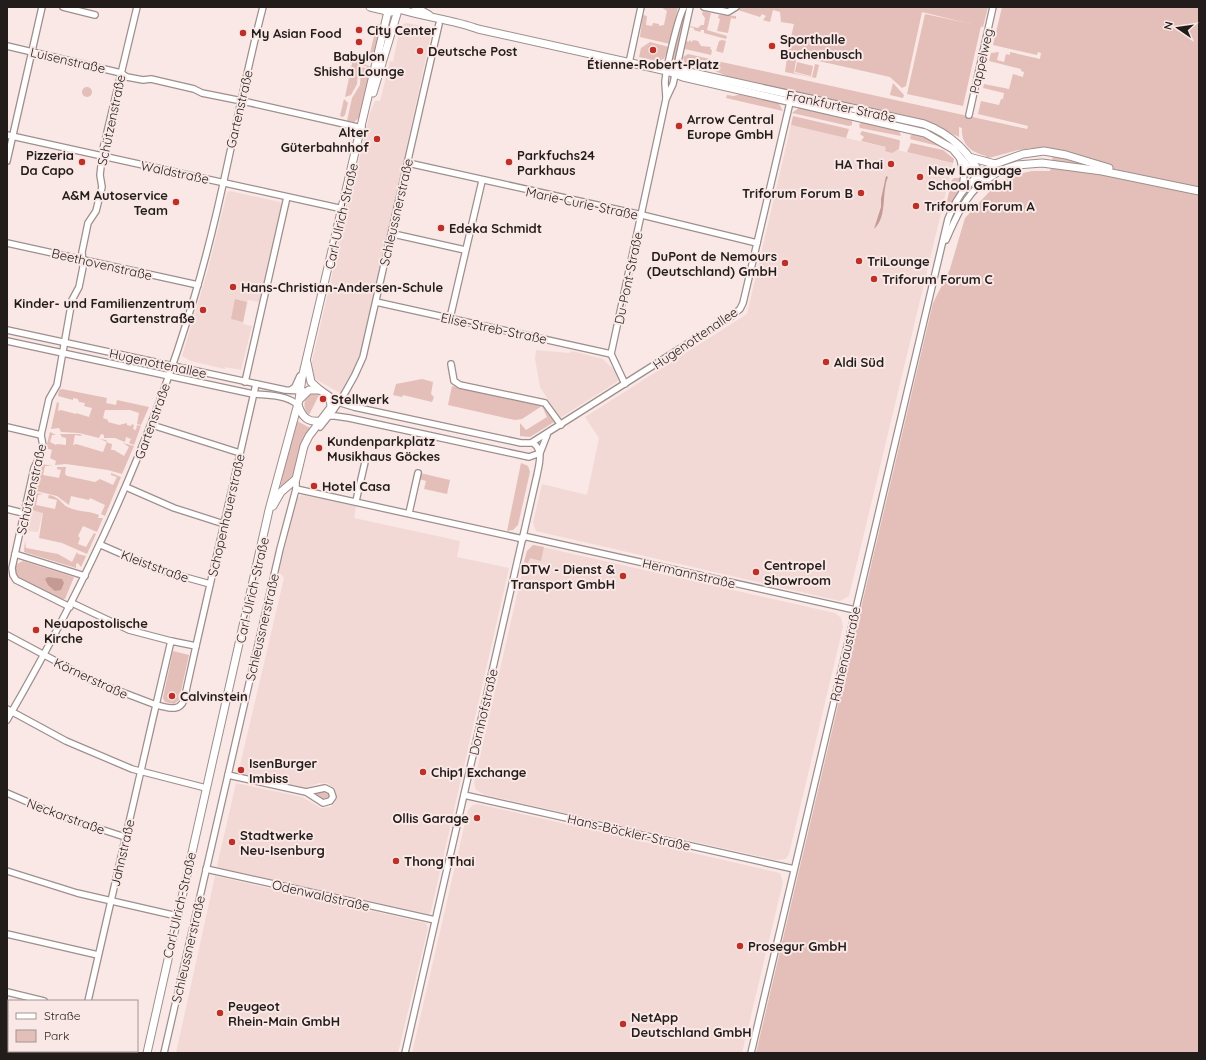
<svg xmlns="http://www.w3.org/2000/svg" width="1206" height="1060" font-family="Quicksand,sans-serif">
	<rect width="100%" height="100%" fill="#f9e8e5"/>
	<g fill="#f2d9d5">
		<polygon points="407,23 430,28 432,30 364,342 350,378 342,392 338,392 314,378 312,373 312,361 370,113 375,101 380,101 390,61 393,62 400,28 403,24"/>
		<polygon points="791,125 953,163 849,596 840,601 536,531 533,523 542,484 587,495 599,438 585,417 747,314"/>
		<polygon points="230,191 280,202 282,205 259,302 248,300 243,324 252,326 241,370 225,367 225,369 191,361 182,356 207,273 227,193"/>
		<polygon points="536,350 569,353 572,351 603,359 611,367 626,376 560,418 540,387 535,359"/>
		<polygon points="302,495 356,506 354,518 460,541 457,557 509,568 431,911 429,914 219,868 217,866 236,783 302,797 321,808 331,807 337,799 335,789 327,783 319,783 305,788 238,774 284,578 279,572 297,498"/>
		<polygon points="32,510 43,512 38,532 27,531"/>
		<polygon points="533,545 835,613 841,618 843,627 789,854 786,859 776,860 485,795 476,790 474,783 527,551"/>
		<polygon points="478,804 780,873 783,882 742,1053 412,1053 468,810 473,805"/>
		<polygon points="215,876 426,923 428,928 398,1053 176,1053"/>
	</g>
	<g fill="#e4beb8">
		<polygon points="661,7 678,7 670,44 640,37 643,15 647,16 646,25 652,26 653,23 659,24 659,26 664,25 667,11"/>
		<polygon points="740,7 988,7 983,27 922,12 906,86 902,88 890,77 792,55 788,51 794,24 781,22 780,12 773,10 770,22 763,20 766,16 762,14 760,17 738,10"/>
		<path d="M1002 7H1199V1053H756L933 303 950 269 965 218 990 191 1003 181 1018 174 1032 171H1050L1054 150 1033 148 1018 150 985 159 986 156C970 152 961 144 962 128L959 127V137L924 120 740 82 715 71 717 61 1027 129 1028 126 978 114 981 101 999 105 1001 99H1003L1004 93 983 88 984 84 1009 89 1013 74 1023 77 1024 72 1021 71V69L989 61 991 53 999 52 997 60 1004 62 1006 54 1010 55V52L1040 59 1041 53 1038 52 1037 55 993 45Z"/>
		<polygon points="703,11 711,13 707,30 727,36 726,39 704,33 704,30 701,30 700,32 694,30 694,28 690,27 689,29 690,26 698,28 701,25 704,25 705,18 702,14"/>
		<polygon points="925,14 981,26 963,106 907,94"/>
		<polygon points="719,15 736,16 736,19 731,18 728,33 717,31 720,19 718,18"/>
		<polygon points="682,16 686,16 676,60 672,59"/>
		<polygon points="377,24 382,25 374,56 370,59 369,57"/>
		<polygon points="689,40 692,42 693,40 698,41 701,46 711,47 710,49 712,50 711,55 685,49 686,41 689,42"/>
		<polygon points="722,40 726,41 723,53 716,51 719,41"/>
		<polygon points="650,42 669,47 664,59 657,61 639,57 641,48"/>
		<polygon points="688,54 710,59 708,69 685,64 683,57"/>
		<polygon points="787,58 796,60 794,73 812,77 815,64 819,65 816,78 785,72"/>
		<polygon points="353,59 359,61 357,84 351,95 345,97"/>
		<polygon points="797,62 813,66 811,76 795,72"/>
		<polygon points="364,64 371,67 359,118 354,122 347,121 352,98 360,85 361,67 366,68 367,66 363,66"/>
		<polygon points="893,83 904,95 903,98 890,95"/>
		<circle cx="87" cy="92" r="5"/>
		<polygon points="741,94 778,102 783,111 726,98 727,95 734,96"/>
		<polygon points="344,99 348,103 345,115 343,117 340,116"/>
		<polygon points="800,107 852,119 852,125 849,126 792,113"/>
		<polygon points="793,116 849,129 846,138 791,125"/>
		<polygon points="862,121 899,130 901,136 860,128 859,125"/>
		<polygon points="862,131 899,140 900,141 899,149 892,153 885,151 886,147 861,141 864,137 860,134"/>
		<polygon points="915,134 925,136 942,147 910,139 911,135"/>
		<polygon points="911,143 943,150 954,159 953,163 907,152"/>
		<polygon points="954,178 960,178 958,191 948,211 945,209 952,180"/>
		<polygon points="235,299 247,302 243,322 231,319"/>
		<polygon points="422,379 433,382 431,394 434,397 432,402 403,395 402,397 393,395 396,384"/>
		<polygon points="452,386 544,406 554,422 530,437 520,436 520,423 526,430 547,417 542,406 522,419 515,420 448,405"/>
		<polygon points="62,389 107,398 106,403 116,405 117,400 149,407 141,425 137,424 139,413 130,410 105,410 103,418 108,420 108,422 119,425 127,423 127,425 131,426 132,424 134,425 133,429 136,430 137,425 141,426 134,445 129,443 131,439 126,437 125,442 115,438 104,438 104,435 101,434 99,438 79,433 61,432 59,428 51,429 57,402 59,403 58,411 61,410 76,414 76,413 89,417 92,408 84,406 85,403 79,402 78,399 73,398 73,400 58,396 59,390"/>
		<path d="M312 393H320L309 415C302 408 303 398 312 393Z"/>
		<polygon points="297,421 312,429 292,478 280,489 291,436"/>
		<polygon points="50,432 56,435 52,435 50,442 56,445 57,444 66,445 66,438 62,437 60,434 80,434 82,436 75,435 73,445 76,444 103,452 107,442 100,439 106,440 108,443 112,444 111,450 114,450 124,456 129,447 123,443 134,446 122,474 108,470 66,464 55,465 56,461 50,458 52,450 46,448"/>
		<polygon points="521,463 528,466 530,472 518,525 513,530 507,531"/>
		<polygon points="42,464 52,466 45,466 43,475 59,478 61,470 57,469 57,467 71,467 66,467 65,474 67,476 95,482 100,479 113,485 117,477 111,475 111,473 121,477 105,516 101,514 105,505 90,498 89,500 71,496 69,505 57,496 36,491"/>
		<polygon points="420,473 450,480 447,494 424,489 426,481 419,479"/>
		<path d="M36 493 43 494 38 495 36 505 55 509 57 500 48 498 49 495C62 498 61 505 70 508 79 512 90 511 99 515L98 518H103L97 532 83 526 78 536 80 538 78 544 86 547 94 533 96 534 87 554 62 543 39 538 43 513 32 510Z"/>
		<polygon points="25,541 26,548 58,554 72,562 77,552 78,554 86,556 81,567 78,563 76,564 76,568 24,552"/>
		<polygon points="533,545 544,547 541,561 530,558 528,563 524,562 527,551"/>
		<path d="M23 561 74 577 65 599H61L20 579C15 574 14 570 17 564Z"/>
		<polygon points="173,651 189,655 179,700 174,704 165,702 163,698"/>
		<polygon points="325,791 329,795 327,799 324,800 315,795 317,793"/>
	</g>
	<g fill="#c39a94">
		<path d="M886 176 888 177C881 193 888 216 874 229L881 207V199Z"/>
		<polygon points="48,577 62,579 64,583 61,590 55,591 48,585 45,579"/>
	</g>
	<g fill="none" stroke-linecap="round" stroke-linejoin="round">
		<defs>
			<g id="minor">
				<polyline points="63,7 95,15"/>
				<polyline points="704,7 728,12 736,7"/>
				<polyline points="7,46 121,73 127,77 143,80 151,79 194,89 202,93 247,102 362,128"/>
				<polyline points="629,63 641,7"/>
				<path d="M666 98C666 93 665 87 665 82 666 69 678 17 684 7"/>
				<polyline points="969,115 993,7"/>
				<polyline points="7,135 343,209"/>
				<polyline points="960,159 964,175 962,190"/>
				<polyline points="7,161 42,7"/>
				<polyline points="408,163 642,215 757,243"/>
				<polyline points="398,235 465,250"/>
				<path d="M946 240C955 219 965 196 984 181"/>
				<polyline points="7,243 198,285"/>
				<polyline points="376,302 611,354"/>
				<polyline points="450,318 482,181"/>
				<polyline points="7,330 285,390 304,391"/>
				<path d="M7 341 253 394C268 395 287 395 298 405"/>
				<polyline points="451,364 454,381 460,385 545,403 561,425"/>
				<polyline points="245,382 287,197"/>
				<polyline points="625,384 611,354 666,99 673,84 690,7"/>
				<polyline points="291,390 295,387 300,376"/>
				<polyline points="331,400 354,407 521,443 531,443 733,315 740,309 743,303 791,98"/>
				<polyline points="328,416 335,416 349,418 529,457 540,453 547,435"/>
				<polyline points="152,425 240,453"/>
				<polyline points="7,427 41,435"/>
				<path d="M320 427C338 406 353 382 363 357L439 24"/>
				<polyline points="126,487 174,508 224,524"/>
				<polyline points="296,489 523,539"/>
				<polyline points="356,501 365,462"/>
				<polyline points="7,509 23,513"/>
				<polyline points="409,513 418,473"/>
				<polyline points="523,536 855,610"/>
				<polyline points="101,545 156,569 210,584"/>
				<polyline points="15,554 85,576"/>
				<polyline points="72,603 129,630 171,641"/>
				<polyline points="70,607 16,580 13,575 12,568 34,468 40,456 43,446 41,435 49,399 57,385 72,300 79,287 83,267 82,252 88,223 96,211 102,187 100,175 103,149 137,7"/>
				<polyline points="7,635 93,681 156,705 88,1001"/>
				<path d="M171 641 196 646 184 700C179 713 167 707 156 705Z"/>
				<polyline points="196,646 256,384"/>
				<polyline points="7,709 66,741 132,769 206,788"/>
				<path d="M7 720C85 586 150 447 194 298 223 202 238 103 263 7"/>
				<polyline points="228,775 306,792 323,803 330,801 333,797 331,791 325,788 306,792"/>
				<polyline points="7,793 60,816 125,837"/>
				<polyline points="464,795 794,869"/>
				<polyline points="206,869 435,920"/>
				<polyline points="7,871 77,893 177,916"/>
				<polyline points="7,934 98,955"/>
				<polyline points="7,992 44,1001"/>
				<polyline points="76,1053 76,1051"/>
				<polyline points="164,1053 280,549 296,489 296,479"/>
				<path d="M405 1053 537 475C539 464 544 450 533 443"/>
				<path d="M751 1053 948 219C957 195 971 177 995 164"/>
			</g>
			<g id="major">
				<polyline points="370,7 391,12"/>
				<path d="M393 7C421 17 451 19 478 29L667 71 683 77 925 133 953 149 973 173 984 181"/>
				<polyline points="415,7 429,15"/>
				<path d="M675 73 684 71 924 124C951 134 971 154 983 180"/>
				<polyline points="373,93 399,7"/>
				<polyline points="969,157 995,164 1023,154 1044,151 1066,155 1109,168"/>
				<polyline points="984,181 999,171 1017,165 1042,163 1102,171 1199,191"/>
				<polyline points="307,363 311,382 320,390"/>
				<path d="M298 405C302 417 308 423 321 421"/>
				<polyline points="273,506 281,492 296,479 304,446 309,436 331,407 330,397 320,390 309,390 301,398"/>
				<polyline points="147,1053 269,510 299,400 302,378 389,7"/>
			</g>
		</defs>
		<use href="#minor" stroke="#9e8f8d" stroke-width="8"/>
		<use href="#major" stroke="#9e8f8d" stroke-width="9"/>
		<use href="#minor" stroke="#fff" stroke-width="5.5"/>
		<use href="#major" stroke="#fff" stroke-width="7"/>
	</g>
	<g fill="#be3027" stroke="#f9e8e5" stroke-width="1.5">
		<circle cx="359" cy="30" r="4"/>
		<circle cx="243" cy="33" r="4"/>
		<circle cx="359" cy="42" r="4"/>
		<circle cx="772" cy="46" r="4"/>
		<circle cx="653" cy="50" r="4"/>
		<circle cx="420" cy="51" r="4"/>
		<circle cx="679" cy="126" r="4"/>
		<circle cx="377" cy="139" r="4"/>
		<circle cx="82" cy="162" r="4"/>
		<circle cx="509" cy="162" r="4"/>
		<circle cx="891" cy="164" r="4"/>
		<circle cx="920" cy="177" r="4"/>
		<circle cx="861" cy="193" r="4"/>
		<circle cx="176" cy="202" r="4"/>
		<circle cx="916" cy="206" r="4"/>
		<circle cx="441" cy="228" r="4"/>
		<circle cx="859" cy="261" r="4"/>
		<circle cx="785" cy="263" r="4"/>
		<circle cx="874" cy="279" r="4"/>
		<circle cx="233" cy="287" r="4"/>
		<circle cx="203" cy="310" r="4"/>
		<circle cx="826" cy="362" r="4"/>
		<circle cx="323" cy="399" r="4"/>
		<circle cx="319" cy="448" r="4"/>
		<circle cx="314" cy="486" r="4"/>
		<circle cx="756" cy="572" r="4"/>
		<circle cx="623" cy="576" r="4"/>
		<circle cx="36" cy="630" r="4"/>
		<circle cx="172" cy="696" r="4"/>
		<circle cx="241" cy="770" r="4"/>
		<circle cx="423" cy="772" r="4"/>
		<circle cx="477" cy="818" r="4"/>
		<circle cx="232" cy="842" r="4"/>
		<circle cx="396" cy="861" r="4"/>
		<circle cx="740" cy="946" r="4"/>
		<circle cx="220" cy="1013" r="4"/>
		<circle cx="623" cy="1024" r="4"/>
	</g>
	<g text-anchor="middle" stroke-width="4" stroke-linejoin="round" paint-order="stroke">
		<g font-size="13" font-weight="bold" fill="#221c1b" stroke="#f9e8e5" text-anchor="start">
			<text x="367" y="35">City Center</text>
			<text x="251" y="38">My Asian Food</text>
			<text x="780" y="44">Sporthalle<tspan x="780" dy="15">Buchenbusch</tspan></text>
			<text x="428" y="56">Deutsche Post</text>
			<text x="359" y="61" text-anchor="middle">Babylon<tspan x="359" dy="15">Shisha Lounge</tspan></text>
			<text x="653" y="69" text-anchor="middle">Étienne-Robert-Platz</text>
			<text x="687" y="124">Arrow Central<tspan x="687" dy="15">Europe GmbH</tspan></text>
			<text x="369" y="137" text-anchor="end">Alter<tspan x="369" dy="15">Güterbahnhof</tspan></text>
			<text x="74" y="160" text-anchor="end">Pizzeria<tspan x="74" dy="15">Da Capo</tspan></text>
			<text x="517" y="160">Parkfuchs24<tspan x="517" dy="15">Parkhaus</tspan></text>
			<text x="883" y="169" text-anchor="end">HA Thai</text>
			<text x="928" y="175">New Language<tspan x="928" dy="15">School GmbH</tspan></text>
			<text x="853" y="198" text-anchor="end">Triforum Forum B</text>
			<text x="168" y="200" text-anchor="end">A&amp;M Autoservice<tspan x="168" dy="15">Team</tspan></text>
			<text x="924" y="211">Triforum Forum A</text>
			<text x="449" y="233">Edeka Schmidt</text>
			<text x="777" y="261" text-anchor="end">DuPont de Nemours<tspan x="777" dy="15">(Deutschland) GmbH</tspan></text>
			<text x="867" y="266">TriLounge</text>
			<text x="882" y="284">Triforum Forum C</text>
			<text x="241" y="292">Hans-Christian-Andersen-Schule</text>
			<text x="195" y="308" text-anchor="end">Kinder- und Familienzentrum<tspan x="195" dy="15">Gartenstraße</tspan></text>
			<text x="834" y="367">Aldi Süd</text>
			<text x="331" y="404">Stellwerk</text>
			<text x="327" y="446">Kundenparkplatz<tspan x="327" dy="15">Musikhaus Göckes</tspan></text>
			<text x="322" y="491">Hotel Casa</text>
			<text x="764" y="570">Centropel<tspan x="764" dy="15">Showroom</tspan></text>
			<text x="615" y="574" text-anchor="end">DTW - Dienst &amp;<tspan x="615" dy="15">Transport GmbH</tspan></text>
			<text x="44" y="628">Neuapostolische<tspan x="44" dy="15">Kirche</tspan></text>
			<text x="180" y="701">Calvinstein</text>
			<text x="249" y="768">IsenBurger<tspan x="249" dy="15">Imbiss</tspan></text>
			<text x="431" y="777">Chip1 Exchange</text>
			<text x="469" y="823" text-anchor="end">Ollis Garage</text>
			<text x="240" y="840">Stadtwerke<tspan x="240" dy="15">Neu-Isenburg</tspan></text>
			<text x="404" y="866">Thong Thai</text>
			<text x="748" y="951">Prosegur GmbH</text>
			<text x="228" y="1011">Peugeot<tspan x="228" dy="15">Rhein-Main GmbH</tspan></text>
			<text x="631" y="1022">NetApp<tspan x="631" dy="15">Deutschland GmbH</tspan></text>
		</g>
		<g font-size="13" fill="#221c1b" stroke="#f9e8e5">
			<text transform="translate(68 60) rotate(13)" y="5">Luisenstraße</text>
			<text transform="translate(981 61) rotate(-77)" y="5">Pappelweg</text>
			<text transform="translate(841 106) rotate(12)" y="5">Frankfurter Straße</text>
			<text transform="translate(239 109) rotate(-77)" y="5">Gartenstraße</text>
			<text transform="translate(111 120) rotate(-78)" y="5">Schützenstraße</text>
			<text transform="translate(175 172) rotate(12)" y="5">Waldstraße</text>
			<text transform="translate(582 203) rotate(12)" y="5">Marie-Curie-Straße</text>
			<text transform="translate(396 212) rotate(-77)" y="5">Schleussnerstraße</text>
			<text transform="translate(341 216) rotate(-77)" y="5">Carl-Ulrich-Straße</text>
			<text transform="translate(102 264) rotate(13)" y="5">Beethovenstraße</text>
			<text transform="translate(628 278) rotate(-78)" y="5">Du-Pont-Straße</text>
			<text transform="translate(494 328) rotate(12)" y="5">Elise-Streb-Straße</text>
			<text transform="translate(695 338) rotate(-34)" y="5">Hugenottenallee</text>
			<text transform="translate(158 363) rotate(12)" y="5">Hugenottenallee</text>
			<text transform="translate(152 421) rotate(-70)" y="5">Gartenstraße</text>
			<text transform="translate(31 489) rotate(-77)" y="5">Schützenstraße</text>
			<text transform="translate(226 515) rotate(-77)" y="5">Schopenhauerstraße</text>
			<text transform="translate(155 566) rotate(20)" y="5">Kleiststraße</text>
			<text transform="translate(689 573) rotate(13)" y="5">Hermannstraße</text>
			<text transform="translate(252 590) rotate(-77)" y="5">Carl-Ulrich-Straße</text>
			<text transform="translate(262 627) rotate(-77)" y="5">Schleussnerstraße</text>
			<text transform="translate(845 654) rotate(-77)" y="5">Rathenaustraße</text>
			<text transform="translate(91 678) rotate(25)" y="5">Körnerstraße</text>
			<text transform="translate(483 712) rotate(-77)" y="5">Dornhofstraße</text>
			<text transform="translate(66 816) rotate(20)" y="5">Neckarstraße</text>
			<text transform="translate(629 832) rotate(13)" y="5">Hans-Böckler-Straße</text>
			<text transform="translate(122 853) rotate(-77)" y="5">Jahnstraße</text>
			<text transform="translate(321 895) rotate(13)" y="5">Odenwaldstraße</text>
			<text transform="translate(179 905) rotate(-77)" y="5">Carl-Ulrich-Straße</text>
			<text transform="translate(188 949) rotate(-77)" y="5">Schleussnerstraße</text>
		</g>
	</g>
	<rect width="1206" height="1060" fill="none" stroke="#221c1b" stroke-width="16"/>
	<rect x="8" y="1000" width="130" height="52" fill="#f9e8e5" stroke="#a39694"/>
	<rect x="16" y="1013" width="20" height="6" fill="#ffffff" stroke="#a39694"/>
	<text x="44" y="1020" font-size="12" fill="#221c1b">Straße</text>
	<rect x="16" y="1030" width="20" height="12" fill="#e4beb8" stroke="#a39694"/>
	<text x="44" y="1040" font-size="12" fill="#221c1b">Park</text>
	<g transform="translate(1178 28) rotate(283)" stroke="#f9e8e5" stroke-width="3" paint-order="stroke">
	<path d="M0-3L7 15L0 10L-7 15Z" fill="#221c1b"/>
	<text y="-6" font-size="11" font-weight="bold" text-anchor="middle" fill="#221c1b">N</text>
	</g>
</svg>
